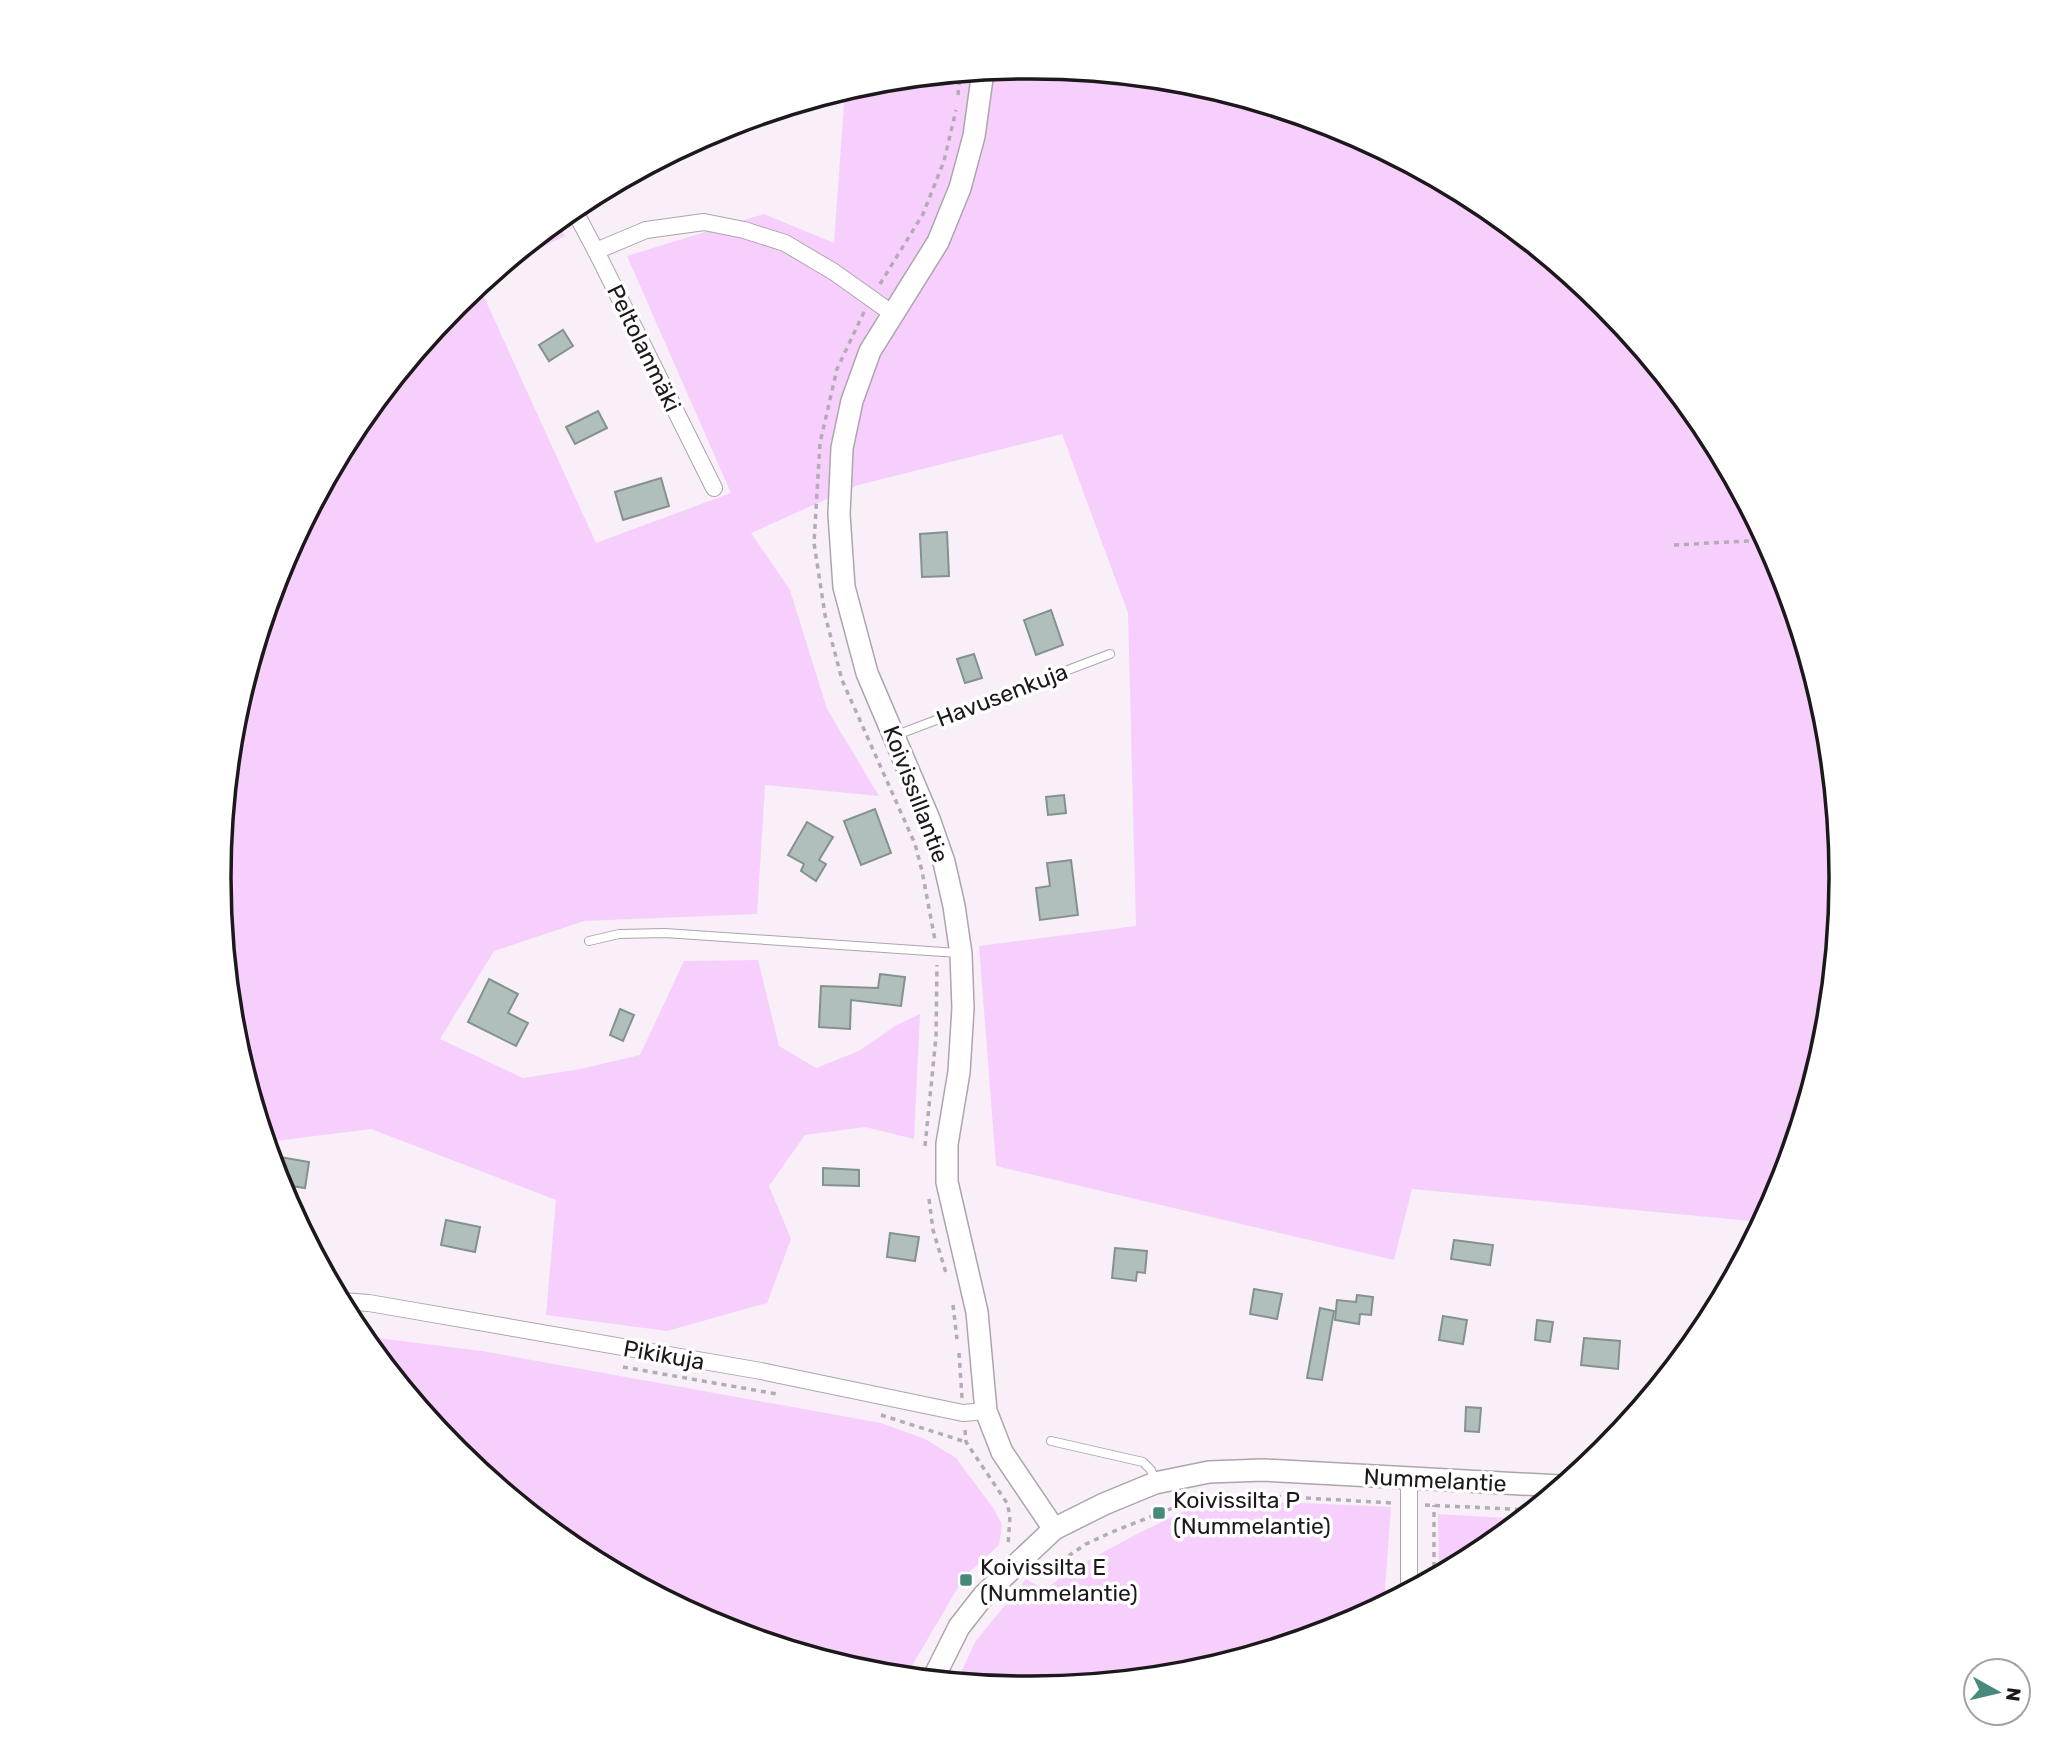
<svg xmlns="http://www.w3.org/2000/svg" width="2060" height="1755" font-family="Rubik,sans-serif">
	<rect width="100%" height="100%" fill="#f8eff9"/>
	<g fill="#f7cffc">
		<polygon points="1030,67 1189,82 1341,128 1481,203 1604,304 1705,427 1779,568 1825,720 1841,878 1825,1036 1779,1188 1761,1222 1412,1189 1394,1260 996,1166 979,946 1136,926 1128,613 1062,434 858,485 751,533 790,590 827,709 879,796 765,785 757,914 584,921 494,951 440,1039 523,1078 581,1069 640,1055 684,961 758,960 779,1046 816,1068 859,1051 895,1026 920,1014 914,1139 865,1127 805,1135 769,1186 791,1239 767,1303 667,1331 546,1315 556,1200 371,1129 267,1142 235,1035 219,877 235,719 281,567 356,427 457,304 479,286 596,543 731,493 627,256 764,214 834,243 845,90 872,82"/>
		<polygon points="557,222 565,236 501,267"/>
		<polygon points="362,1336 482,1351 881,1423 925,1439 956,1458 994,1509 1002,1525 999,1545 964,1577 906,1676 871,1673 719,1627 579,1552 456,1451"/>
		<polygon points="1238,1500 1391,1507 1384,1603 1340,1627 1188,1673 1030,1688 957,1681 975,1642 1026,1579 1045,1590 1067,1572 1135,1535 1190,1508"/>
		<polygon points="1438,1514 1521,1519 1480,1552 1439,1574"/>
	</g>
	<g fill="#b0bfbb" stroke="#84928e" stroke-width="2">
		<polygon points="563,330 573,346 549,361 539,345"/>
		<polygon points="598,411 607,428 575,444 566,427"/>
		<polygon points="661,478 669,506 623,520 615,492"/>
		<polygon points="947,532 949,576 922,577 920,534"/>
		<polygon points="1051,610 1063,645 1036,655 1024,620"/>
		<polygon points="974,654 982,678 965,683 957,659"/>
		<polygon points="1064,795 1066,813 1048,815 1046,797"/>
		<polygon points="875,809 891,853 861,865 844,821"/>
		<polygon points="807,822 833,837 819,860 826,864 816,881 801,871 804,864 788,855"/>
		<polygon points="1071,860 1078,915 1040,920 1036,888 1050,886 1047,863"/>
		<polygon points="880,974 905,977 901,1006 851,1000 850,1029 819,1027 821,986 878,988"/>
		<polygon points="489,979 518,994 508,1013 528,1023 516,1046 468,1022"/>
		<polygon points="620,1009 634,1015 623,1041 610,1035"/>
		<polygon points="280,1157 309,1162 305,1188 280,1184 277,1175"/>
		<polygon points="823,1168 859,1170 859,1186 823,1185"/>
		<polygon points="446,1220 480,1227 475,1252 441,1245"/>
		<polygon points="890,1233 919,1237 915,1261 887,1257"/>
		<polygon points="1454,1240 1493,1245 1490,1265 1451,1259"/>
		<polygon points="1115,1248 1147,1251 1145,1273 1137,1272 1136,1281 1112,1278"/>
		<polygon points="1254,1289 1282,1294 1277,1319 1250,1314"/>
		<polygon points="1357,1295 1373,1297 1371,1315 1360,1314 1359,1324 1335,1320 1337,1300 1356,1302"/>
		<polygon points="1320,1308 1334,1311 1322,1380 1307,1378"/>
		<polygon points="1443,1316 1467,1320 1463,1344 1439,1340"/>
		<polygon points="1537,1320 1553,1322 1550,1342 1535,1340"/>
		<polygon points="1584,1338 1620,1341 1618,1369 1581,1365"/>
		<polygon points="1466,1407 1481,1408 1479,1432 1465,1431"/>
	</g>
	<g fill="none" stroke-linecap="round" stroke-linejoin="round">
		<defs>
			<g id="lane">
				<polyline points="894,736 1110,654"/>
				<polyline points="589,941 619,934 665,933 958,953"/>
				<polyline points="1051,1441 1143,1462 1151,1470 1154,1480"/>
			</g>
			<g id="street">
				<polyline points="573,208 596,251 714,488"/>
				<polyline points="596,251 646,230 704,222 744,230 785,243 834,272 893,314"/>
				<polyline points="341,1301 369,1303 761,1371 963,1413 986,1411"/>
				<polyline points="1409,1479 1409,1590"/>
			</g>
			<g id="secondary">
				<polyline points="983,71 974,136 960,188 938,242 870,351 852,401 842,448 839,514 844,587 867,673 929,819 944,862 954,906 961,954 963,1008 959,1072 947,1144 947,1182 977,1312 986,1411 1002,1452 1054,1529"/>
				<polyline points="933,1679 959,1627 984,1595 1054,1529 1104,1504 1155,1483 1209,1472 1263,1470 1560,1486"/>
			</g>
		</defs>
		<use href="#lane" stroke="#ada4ae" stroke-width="10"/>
		<use href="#street" stroke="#ada4ae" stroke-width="18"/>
		<use href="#secondary" stroke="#ada4ae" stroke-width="24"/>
		<g stroke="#b4acb5" stroke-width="3.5" stroke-dasharray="5 5" stroke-linecap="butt">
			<polyline points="958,95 960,73"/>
			<polyline points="880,284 923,214 944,161 956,110"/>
			<polyline points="864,312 837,369 820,443 814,543 825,615 842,680 915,844 922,871 935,940"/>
			<polyline points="1674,545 1765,540"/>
			<polyline points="925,1146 936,1037 937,965"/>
			<polyline points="929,1199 933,1230 946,1273"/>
			<polyline points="953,1305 957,1339"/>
			<polyline points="959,1353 962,1398"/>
			<polyline points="623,1367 777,1394"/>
			<polyline points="881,1415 966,1442"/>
			<polyline points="965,1430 966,1442 1007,1503 1010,1516 1008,1546"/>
			<polyline points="1425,1505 1532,1510"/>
			<polyline points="1036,1573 1039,1576 1086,1544 1112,1532 1183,1504 1213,1497 1252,1495 1393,1503"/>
			<polyline points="1434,1577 1434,1505"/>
		</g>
		<use href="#lane" stroke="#fff" stroke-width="8"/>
		<use href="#street" stroke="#fff" stroke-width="16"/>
		<use href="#secondary" stroke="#fff" stroke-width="21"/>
	</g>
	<g fill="#47897b" stroke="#fff" stroke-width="2.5">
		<rect x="1152" y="1506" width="14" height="14" rx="3.5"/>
		<rect x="959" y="1573" width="14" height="14" rx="3.5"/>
	</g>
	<g text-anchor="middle" stroke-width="7" stroke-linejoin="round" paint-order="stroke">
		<g font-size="23" fill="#1c181c" stroke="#fff">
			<text transform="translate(644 348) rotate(64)" y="8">Peltolanmäki</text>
			<text transform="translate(1002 695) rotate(-21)" y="8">Havusenkuja</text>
			<text transform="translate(916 794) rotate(69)" y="8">Koivissillantie</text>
			<text transform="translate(664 1355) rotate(10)" y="8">Pikikuja</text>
			<text transform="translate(1435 1480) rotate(3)" y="8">Nummelantie</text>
		</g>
		<g font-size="23" fill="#1c181c" stroke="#fff" text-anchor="start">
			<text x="1173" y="1508">Koivissilta P<tspan x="1173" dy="26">(Nummelantie)</tspan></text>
			<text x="980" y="1575">Koivissilta E<tspan x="980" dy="26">(Nummelantie)</tspan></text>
		</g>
	</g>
	<path d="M0 0H2060V1755H0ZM1029 79H1031A798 798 0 0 1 1829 877V878A798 798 0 0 1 1031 1676H1029A798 798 0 0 1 231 878V877A798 798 0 0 1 1029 79Z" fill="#fff" fill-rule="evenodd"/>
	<path fill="none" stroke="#1c181c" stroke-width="3.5" d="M1029 79H1031A798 798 0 0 1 1829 877V878A798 798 0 0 1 1031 1676H1029A798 798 0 0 1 231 878V877A798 798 0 0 1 1029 79Z"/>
	<g transform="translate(1997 1692) rotate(98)"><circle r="33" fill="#ffffff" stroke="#a4a3a4" stroke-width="2"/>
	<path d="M0-5L12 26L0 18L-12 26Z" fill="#47897b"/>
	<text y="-10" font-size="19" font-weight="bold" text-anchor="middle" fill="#1c181c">N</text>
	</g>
</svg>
